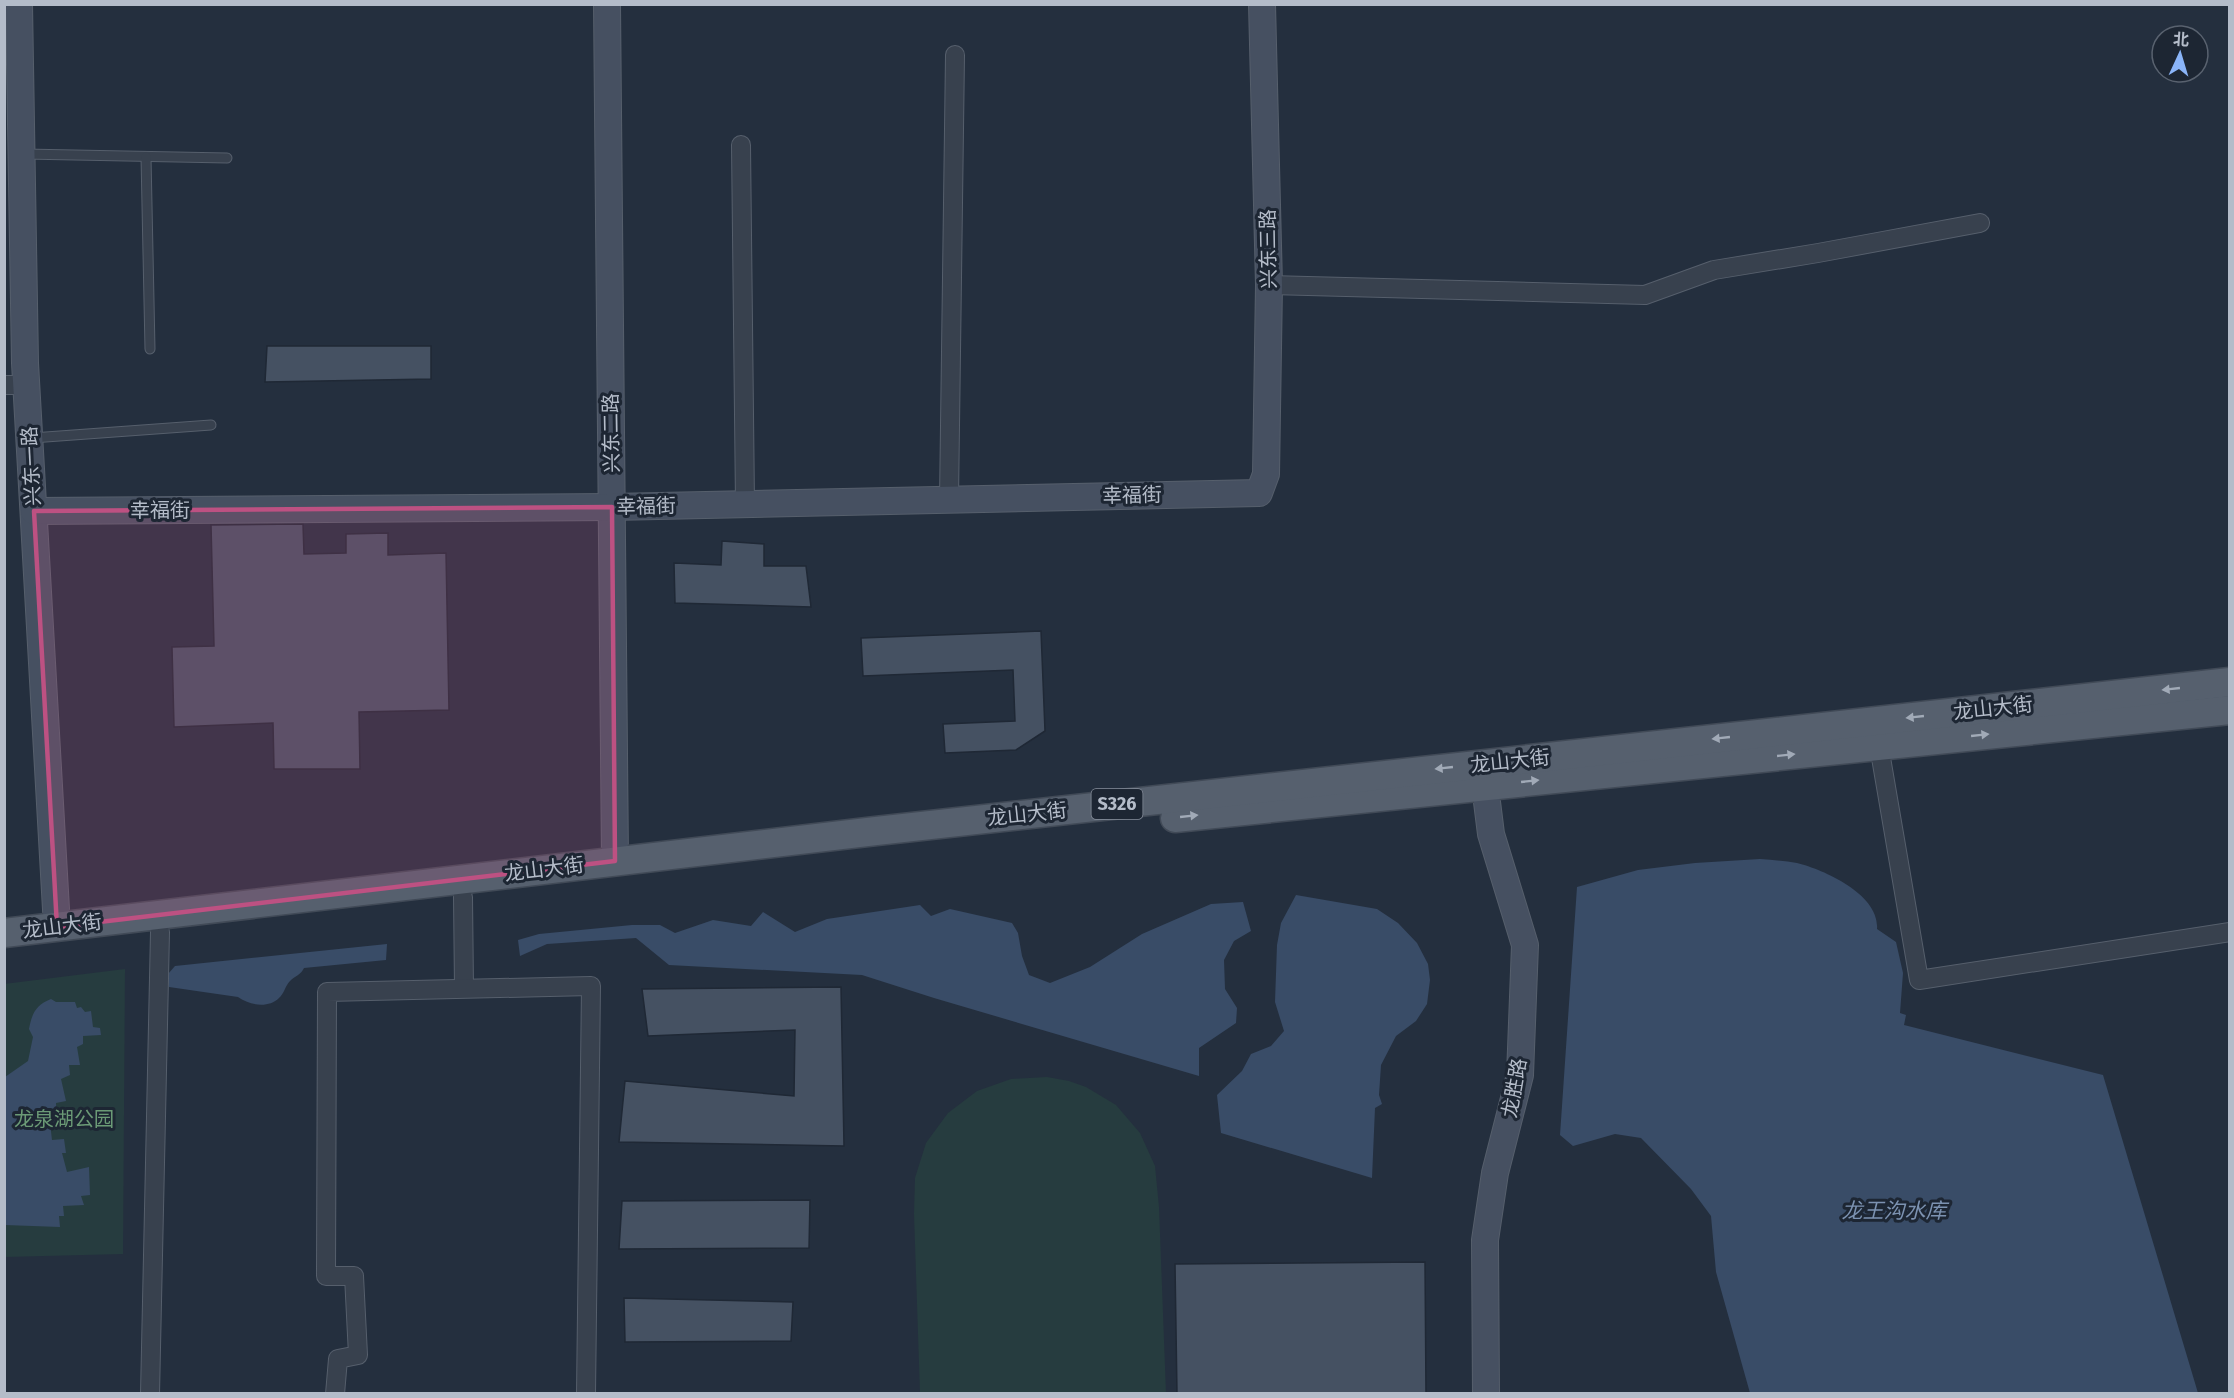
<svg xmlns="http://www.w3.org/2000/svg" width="2234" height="1398" font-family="'Fira Sans','Noto Sans SC',sans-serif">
	<rect width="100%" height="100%" fill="#242f3e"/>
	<g fill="#263c3f">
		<polygon points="125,969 123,1254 5,1257 4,984"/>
		<polygon points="1047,1077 1069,1081 1086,1087 1116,1105 1140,1133 1155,1166 1159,1207 1166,1393 920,1393 914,1214 915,1178 926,1143 948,1113 977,1091 1011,1079"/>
	</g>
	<g fill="#394c67">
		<path d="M1760 859C1772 860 1785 861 1797 863 1825 870 1880 895 1877 929L1896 942 1903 973 1900 1013 1906 1015 1904 1025 2103 1075 2198 1393H1750L1716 1272 1711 1216 1691 1189 1641 1138 1615 1134 1573 1146 1560 1135 1577 887 1638 870 1695 863Z"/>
		<polygon points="1296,895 1377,909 1398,923 1417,943 1428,964 1430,980 1427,1004 1416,1021 1396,1036 1381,1065 1379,1095 1382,1104 1375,1108 1372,1178 1221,1133 1217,1095 1242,1071 1251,1054 1271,1046 1284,1031 1275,1002 1277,945 1281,923"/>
		<polygon points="1243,902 1251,931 1234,941 1224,960 1225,989 1237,1008 1236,1023 1199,1048 1199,1076 934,998 862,975 669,965 636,938 547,944 520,956 518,940 539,934 632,925 660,925 675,933 713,920 751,926 763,912 795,932 827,919 920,905 931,916 950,909 1012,923 1018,933 1022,956 1029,975 1050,983 1090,967 1142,934 1211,904"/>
		<path d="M387 944 386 960 304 968C301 975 295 976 290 981 285 986 284 994 279 998 268 1009 249 1005 238 997L169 987 168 974 175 966Z"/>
		<path d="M51 999 56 1002H75L77 1008 81 1007 85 1012 91 1011 93 1027 100 1028 101 1035 83 1036V1044L77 1047 80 1065H69L70 1075 61 1079 66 1101 56 1103 57 1121 50 1123 52 1140 64 1139 66 1153H62L67 1172 89 1167 90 1195 81 1196 84 1205 63 1206 64 1216H59L60 1227 5 1225V1077L28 1061 33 1037 29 1029C32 1013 36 1005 51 999Z"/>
	</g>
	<g fill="#455162" stroke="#1f2835" stroke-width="1.5">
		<polygon points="267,346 431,346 431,379 265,382"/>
		<polygon points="303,524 304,554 346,553 346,534 388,533 388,555 446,553 449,710 359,712 360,769 274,769 273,723 174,727 172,647 214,646 211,525"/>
		<polygon points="722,541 764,544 764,566 806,566 811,607 675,603 674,563 721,565"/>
		<polygon points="1041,631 1045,731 1016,750 945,753 943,724 1015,721 1013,670 863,676 861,638"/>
		<polygon points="841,987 844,1146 619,1142 625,1081 794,1096 795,1030 648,1036 642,989"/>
		<polygon points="810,1200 809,1248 619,1249 622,1201"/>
		<polygon points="1425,1262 1426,1394 1177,1394 1175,1264"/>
		<polygon points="624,1298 793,1302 791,1341 625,1342"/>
	</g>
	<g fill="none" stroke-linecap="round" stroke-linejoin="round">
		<defs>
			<g id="lane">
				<polyline points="24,154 227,158"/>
				<polyline points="146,157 150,349"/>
				<polyline points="32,438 211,425"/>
			</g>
			<g id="street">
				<polyline points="741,145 745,504"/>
				<polyline points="1269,285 1645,295 1714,270 1818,253 1980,223"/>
				<polyline points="4,385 26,385"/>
				<polyline points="949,500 955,55"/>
				<polyline points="1879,746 1919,980 2230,932"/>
				<polyline points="463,897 464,988"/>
				<polyline points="150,1394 160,932"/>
				<polyline points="335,1394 338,1359 358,1355 354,1276 326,1276 327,992 591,986 586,1394"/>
			</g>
			<g id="secondary">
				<polyline points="19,4 25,363 57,927"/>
				<polyline points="607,4 615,861"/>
				<polyline points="34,511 612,507 1259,493 1266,474 1269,285 1262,4"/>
				<polyline points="1485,786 1491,834 1525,945 1520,1075 1495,1173 1485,1240 1486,1394"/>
			</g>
			<g id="primary">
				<polyline points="1175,818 2230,710"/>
				<polyline points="4,933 876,831 2230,682"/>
			</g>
		</defs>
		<use href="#lane" stroke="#565f6c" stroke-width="11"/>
		<use href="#street" stroke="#565f6c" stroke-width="20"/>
		<use href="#secondary" stroke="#565f6c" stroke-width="28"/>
		<use href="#primary" stroke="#414a57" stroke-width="31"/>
		<use href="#lane" stroke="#38414e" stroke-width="9"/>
		<use href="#street" stroke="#38414e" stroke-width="18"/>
		<use href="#secondary" stroke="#465061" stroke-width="26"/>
		<use href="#primary" stroke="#56606e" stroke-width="28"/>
	</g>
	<defs><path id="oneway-solid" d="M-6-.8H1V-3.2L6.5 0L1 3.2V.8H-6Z" transform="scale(1.5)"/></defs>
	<g fill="#a1aab7">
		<use href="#oneway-solid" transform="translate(2171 689) rotate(174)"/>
		<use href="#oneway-solid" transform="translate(1915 717) rotate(174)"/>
		<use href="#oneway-solid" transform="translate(1980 735) rotate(-6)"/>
		<use href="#oneway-solid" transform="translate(1721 738) rotate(174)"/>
		<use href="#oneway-solid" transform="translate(1786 755) rotate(-6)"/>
		<use href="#oneway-solid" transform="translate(1444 768) rotate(174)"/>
		<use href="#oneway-solid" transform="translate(1530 781) rotate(-6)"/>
		<use href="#oneway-solid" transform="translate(1189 816) rotate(-6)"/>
	</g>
	<path fill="#bd5182" fill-opacity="0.2" stroke="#bd5182" stroke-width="4.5" stroke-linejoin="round" d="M612 507 615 861 57 927 34 511Z"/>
	<g text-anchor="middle" stroke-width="6" stroke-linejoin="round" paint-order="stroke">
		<rect fill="#1d2633" stroke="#878f9c" stroke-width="1.5" x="1091.5" y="789" width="51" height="30" rx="4.5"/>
		<g font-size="18" font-weight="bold" fill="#b4bcc9">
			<text x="1117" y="810">S326</text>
		</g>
		<g font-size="20" fill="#b4bcc9" stroke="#1d2633">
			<text transform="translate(1268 249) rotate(-91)" y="7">兴东三路</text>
			<text transform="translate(611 433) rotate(-91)" y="7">兴东二路</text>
			<text transform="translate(31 466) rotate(-93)" y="7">兴东一路</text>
			<text transform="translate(1132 495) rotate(-1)" y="7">幸福街</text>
			<text transform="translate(646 506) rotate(-1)" y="7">幸福街</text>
			<text x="160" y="517">幸福街</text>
			<text transform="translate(1993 708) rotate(-6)" y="7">龙山大街</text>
			<text transform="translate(1510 761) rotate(-6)" y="7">龙山大街</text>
			<text transform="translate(1027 814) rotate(-6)" y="7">龙山大街</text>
			<text transform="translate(544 869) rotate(-7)" y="7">龙山大街</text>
			<text transform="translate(62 926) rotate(-7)" y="7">龙山大街</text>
			<text transform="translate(1514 1088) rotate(-80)" y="7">龙胜路</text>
		</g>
		<g font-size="20" fill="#6b9a76" stroke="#1d2633">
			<text x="64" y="1126">龙泉湖公园</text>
		</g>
		<g font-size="21" font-style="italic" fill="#7c92b1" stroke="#1d2633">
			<text x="1894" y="1218">龙王沟水库</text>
		</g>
	</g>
	<rect width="2234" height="1398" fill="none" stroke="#b4bcc9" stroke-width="12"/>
	<g transform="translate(2180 54) rotate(4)"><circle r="28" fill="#1d2633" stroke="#59626f" stroke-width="1.5"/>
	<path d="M0-4.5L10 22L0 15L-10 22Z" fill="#8ab4f8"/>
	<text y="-9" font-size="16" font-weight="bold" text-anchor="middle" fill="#b4bcc9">北</text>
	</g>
</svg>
